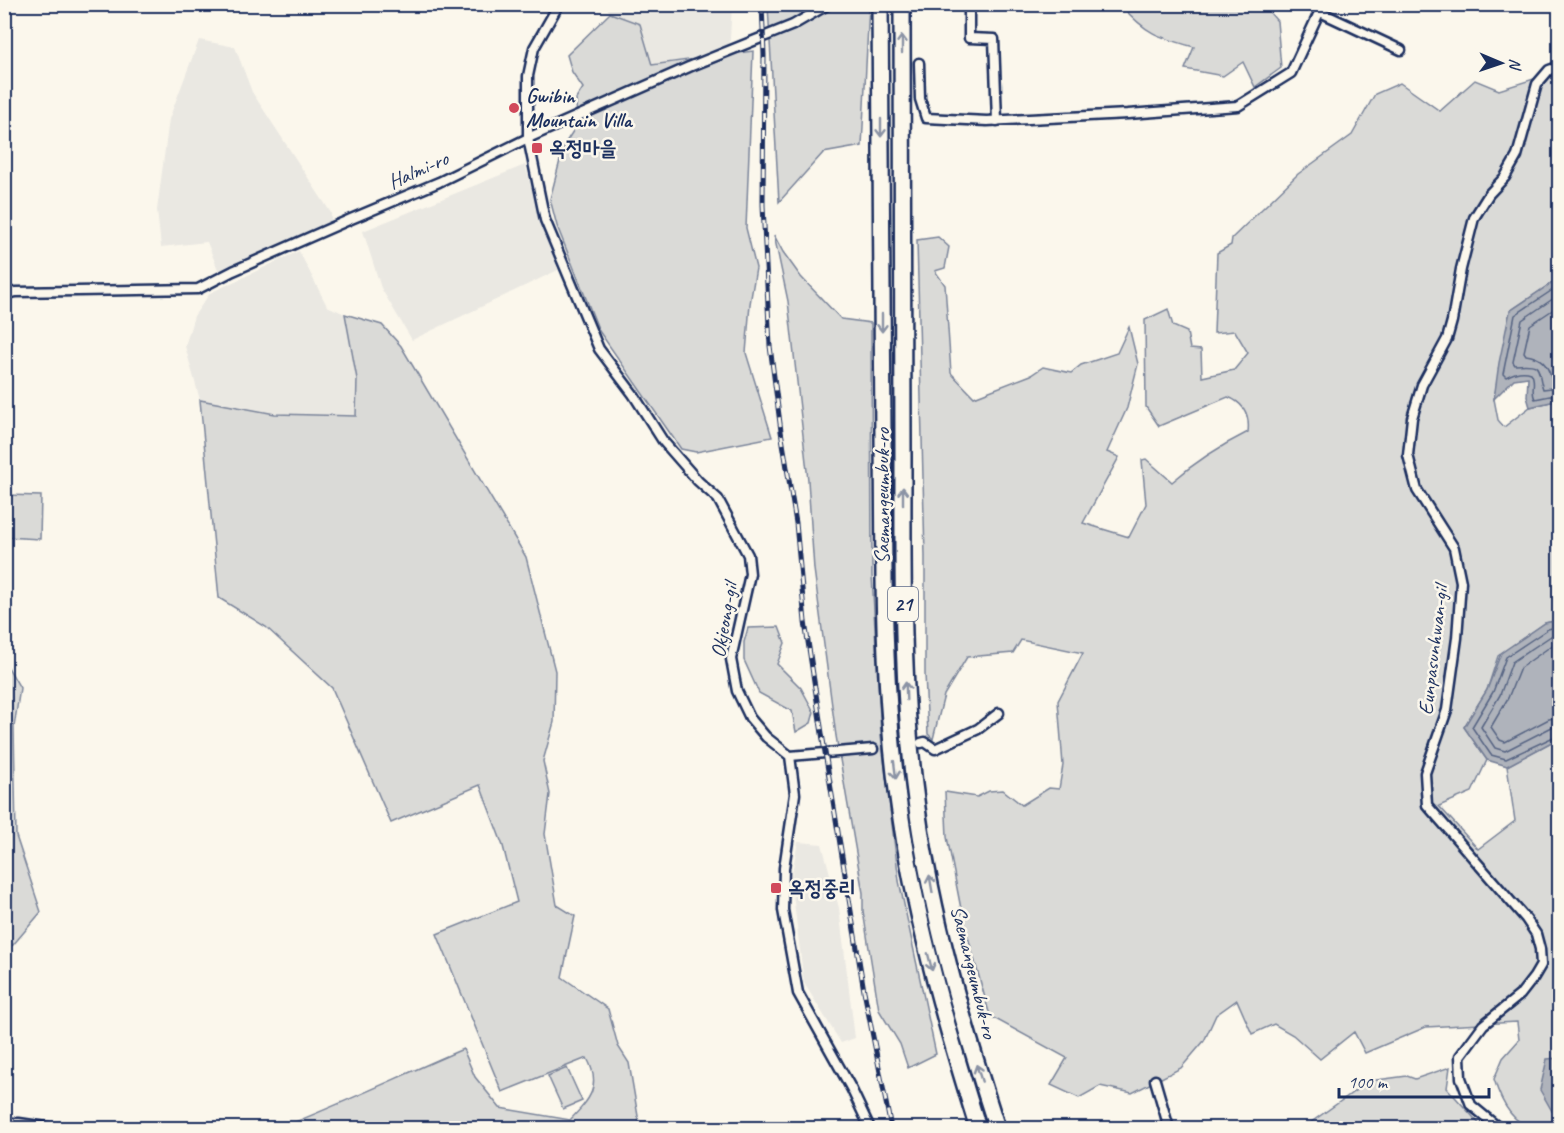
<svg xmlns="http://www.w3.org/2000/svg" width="1564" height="1133" font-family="Caveat,'Poor Story',sans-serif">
	<rect width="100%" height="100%" fill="#fbf7ec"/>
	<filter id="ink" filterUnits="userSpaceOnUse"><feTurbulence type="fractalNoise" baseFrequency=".0167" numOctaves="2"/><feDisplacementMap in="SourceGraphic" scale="12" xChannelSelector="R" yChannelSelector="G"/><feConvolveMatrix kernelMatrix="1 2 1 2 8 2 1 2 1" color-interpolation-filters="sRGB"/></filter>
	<g filter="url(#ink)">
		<g fill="#eae8e2">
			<polygon points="606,5 732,5 729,54 652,65 640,24 610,13"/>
			<polygon points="199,40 235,47 252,92 331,213 331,221 219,272 207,242 161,247 157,210 169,119"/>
			<polygon points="525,165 558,270 412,340 381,288 363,231"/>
			<polygon points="299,251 327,306 345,314 357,379 356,416 275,414 200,400 185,346 194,316 210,293"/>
			<polygon points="798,842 822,844 839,908 855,1038 841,1043 804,983 791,878"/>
		</g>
		<g fill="#dadad7" stroke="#7a849a" stroke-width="1.5">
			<polygon points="768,5 869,5 862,146 823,153 779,202"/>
			<path d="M1121 5H1282L1270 13 1277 21 1281 68 1255 87 1243 62 1223 76 1185 69 1194 47C1158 37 1146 34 1121 5Z"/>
			<polygon points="610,13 640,24 652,65 753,51 746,228 756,268 750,304 746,353 772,437 696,452 681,449 599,331 557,226 550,199 564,145 577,125 576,99 583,88 572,72 567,55"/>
			<path d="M1559 71V278L1510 311 1494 399 1498 420 1504 427 1530 407 1559 400V620L1545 623 1498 656 1487 690 1464 727 1487 760 1472 792 1439 806 1478 849 1515 821 1507 766 1559 738V1058L1547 1060 1552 1111 1559 1116V1128C1552 1128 1543 1130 1535 1128 1511 1125 1500 1099 1494 1079L1503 1058 1519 1040 1517 1022 1426 1027 1365 1053 1354 1032 1320 1059 1293 1035 1274 1024 1252 1034 1237 1000 1216 1015 1204 1041 1181 1068 1132 1093 1100 1086 1079 1098 1051 1085 1067 1058 990 1016 963 919 947 837 945 792 977 797 989 791 1003 790 1022 805 1049 788 1059 789 1063 765 1058 701 1083 653 1021 640 1013 653 967 657 944 695 933 739 928 734 925 674V556L917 240 938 237 949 247 945 268 935 271 945 285 951 373 974 397 1031 375 1043 367 1071 373 1081 365 1117 353 1129 327 1138 364 1127 408 1107 452 1119 457 1083 523 1129 537 1146 504 1142 460 1146 459 1172 482C1195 462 1220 446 1248 432 1250 415 1244 403 1228 397L1159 426 1146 407 1145 320 1168 309 1173 326 1187 332 1190 349 1201 350 1202 377 1234 370 1248 353 1235 331 1214 333 1217 253 1231 245 1232 238 1298 174 1352 135 1375 94 1400 83 1440 111 1475 80 1499 90Z"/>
			<polygon points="774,235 783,252 801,277 841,319 871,323 872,575 881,735 899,881 936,1054 908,1068 900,1044 879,1010 863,911 863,893 836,736 814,569 808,480 788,301"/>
			<path d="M345 314 382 325 401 346 526 557 555 671 554 722 543 761 550 794 545 834 557 905 575 916 562 977 608 1009 618 1046 629 1063 640 1128H280C342 1104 402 1075 463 1049L475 1077 500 1108 570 1120C590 1099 602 1086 587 1058L502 1092 437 934 517 902 503 846 480 785 391 823 332 688 266 627 219 598 200 400 275 414 356 416 357 379Z"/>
			<polygon points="5,495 41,496 40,539 5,537"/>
			<polygon points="779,627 785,643 777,664 801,688 814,712 811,723 796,732 792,711 759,693 744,660 744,642 748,628"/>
			<polygon points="5,662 20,688 14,727 16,836 41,912 13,945 5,950"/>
			<polygon points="1450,1067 1447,1088 1483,1128 1312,1128 1310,1123 1369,1081 1407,1076 1415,1079"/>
			<polygon points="567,1068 582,1101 563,1109 548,1076"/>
		</g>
		<g fill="#afb3bb" stroke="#747e96" stroke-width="1.5">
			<polygon points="1559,278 1559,400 1530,407 1527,397 1528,377 1514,379 1494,399 1499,363 1510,311"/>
			<polygon points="1559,620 1559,738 1507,766 1487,760 1464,727 1487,690 1501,653 1545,623"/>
			<polygon points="1559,1058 1560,1058 1559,1116 1552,1111 1540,1090 1547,1059"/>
		</g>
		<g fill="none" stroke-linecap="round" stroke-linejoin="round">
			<g stroke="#566483" stroke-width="1.5">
				<path d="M1560 285 1515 315 1503 374 1506 377C1513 373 1523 370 1531 373 1537 381 1530 391 1535 399L1560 394"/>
				<path d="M1560 294 1522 320 1513 362 1515 365C1545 362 1536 369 1543 389L1560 387"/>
				<path d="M1560 305 1530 325 1524 352 1526 355C1541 357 1547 364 1551 377L1560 378"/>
				<polyline points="1560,626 1548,629 1506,657 1493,692 1472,727 1491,755 1506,759 1560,734"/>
				<polyline points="1560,634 1551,636 1512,662 1500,695 1481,727 1495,748 1505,751 1552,727 1560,726"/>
				<polyline points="1560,643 1554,644 1520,668 1508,698 1491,727 1500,740 1505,742 1549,719 1560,717"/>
			</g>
			<polyline stroke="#cecfd0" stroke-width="8" stroke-dasharray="8 4" stroke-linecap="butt" points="873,749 911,744"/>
			<defs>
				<g id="street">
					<polyline points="559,4 534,48 528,76 528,138 545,220 599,349 633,394 663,441 698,481 718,499 748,555 750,574 731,659 737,691 750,718 766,737 790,756 795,794 784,868 783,910 798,993 851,1088 870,1128"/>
					<polyline points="969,4 969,38 994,39 997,121"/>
					<polyline points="1320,12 1401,50"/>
					<polyline points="919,63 920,99 926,118 987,121 1128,114 1238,106 1291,73 1323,4"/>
					<polyline points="4,294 16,292 198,289 233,271 351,219 439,182 528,138 689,67 793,25 829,4"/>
					<polyline points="921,743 925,742 935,749 978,729 999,713"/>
					<polyline points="790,756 873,749"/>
					<polyline points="1155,1080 1169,1128 1166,1128"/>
					<polyline points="4,1123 19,1123 53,1128"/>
					<polyline points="1499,1128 1471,1105 1461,1078 1460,1056 1483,1025 1520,995 1534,977 1541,965 1540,949 1536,934 1526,919 1427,805 1425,773 1447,710 1457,638 1461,582 1454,548 1417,490 1408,455 1412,418 1422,385 1447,339 1452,321 1461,269 1474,218 1489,194 1505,177 1517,156 1537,84 1549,70 1560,66"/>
				</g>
				<g id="highway">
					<path d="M880 4 884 580C885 662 889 744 902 825 918 928 947 1029 978 1128"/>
					<path d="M902 4C903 157 903 309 903 461 903 577 901 693 917 808 932 918 963 1023 997 1128"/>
				</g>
			</defs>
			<use href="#street" stroke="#1b2f5e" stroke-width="13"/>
			<use href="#highway" stroke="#1b2f5e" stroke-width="20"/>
			<use href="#street" stroke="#fbf7ec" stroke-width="8"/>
			<use href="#highway" stroke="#fbf7ec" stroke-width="15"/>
			<defs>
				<polyline id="rail" points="762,4 764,55 763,205 770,346 781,431 796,523 805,622 823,740 864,991 891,1128"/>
			</defs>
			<use href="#rail" stroke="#1b2f5e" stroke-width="5"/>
			<use href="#rail" stroke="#fbf7ec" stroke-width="3" stroke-dasharray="9" stroke-linecap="butt"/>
		</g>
		<defs><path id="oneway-shaft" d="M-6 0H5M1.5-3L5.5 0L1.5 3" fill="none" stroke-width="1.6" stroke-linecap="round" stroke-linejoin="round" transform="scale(1.5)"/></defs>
		<g stroke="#8b93a5">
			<use href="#oneway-shaft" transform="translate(902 44) rotate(-90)"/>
			<use href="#oneway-shaft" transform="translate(881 128) rotate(90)"/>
			<use href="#oneway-shaft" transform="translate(882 323) rotate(90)"/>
			<use href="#oneway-shaft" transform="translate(903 496) rotate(-90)"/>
			<use href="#oneway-shaft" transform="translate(906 691) rotate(-92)"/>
			<use href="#oneway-shaft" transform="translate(895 770) rotate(83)"/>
			<use href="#oneway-shaft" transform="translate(931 884) rotate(-100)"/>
			<use href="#oneway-shaft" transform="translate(930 962) rotate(76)"/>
			<use href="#oneway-shaft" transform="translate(979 1073) rotate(-108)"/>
		</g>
	</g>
	<g fill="#d1495b" stroke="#fbf7ec" stroke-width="2">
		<circle cx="514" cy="108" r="6"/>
		<rect x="531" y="142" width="12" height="12" rx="3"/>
		<rect x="770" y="882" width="12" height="12" rx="3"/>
	</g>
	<g text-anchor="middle" stroke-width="5" stroke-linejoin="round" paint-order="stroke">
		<rect fill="#fbf7ec" stroke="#5e6b89" stroke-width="1.5" x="888" y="587" width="30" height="34" rx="4.5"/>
		<g font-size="20" font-weight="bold" fill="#1b2f5e">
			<text x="903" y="611">21</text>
		</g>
		<g font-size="21" font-weight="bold" fill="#1b2f5e" stroke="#fbf7ec" text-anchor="start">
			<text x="526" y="103">Gwibin<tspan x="526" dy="24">Mountain Villa</tspan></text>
			<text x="549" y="155">옥정마을</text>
			<text x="788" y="895">옥정중리</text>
		</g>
		<g font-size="21" fill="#1b2f5e" stroke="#fbf7ec">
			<text transform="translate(418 170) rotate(-24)" y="7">Halmi-ro</text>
			<text transform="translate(882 496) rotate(-90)" y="7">Saemangeumbuk-ro</text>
			<text transform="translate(724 620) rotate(-80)" y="7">Okjeong-gil</text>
			<text transform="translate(1433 650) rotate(-83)" y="7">Eunpasunhwan-gil</text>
			<text transform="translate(974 972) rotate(76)" y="7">Saemangeumbuk-ro</text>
		</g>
	</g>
	<rect width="1564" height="1133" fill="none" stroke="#fbf7ec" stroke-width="24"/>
	<rect x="12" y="12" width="1540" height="1109" fill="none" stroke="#1b2f5e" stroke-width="2" filter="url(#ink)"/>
	<g transform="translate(1501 63) rotate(92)" stroke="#fbf7ec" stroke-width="4.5" paint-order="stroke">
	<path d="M0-4.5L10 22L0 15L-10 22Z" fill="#1b2f5e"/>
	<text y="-9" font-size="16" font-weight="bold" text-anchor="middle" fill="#1b2f5e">N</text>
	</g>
	<path d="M1339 1088v9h150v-9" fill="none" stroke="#1b2f5e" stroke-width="3"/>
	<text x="1348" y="1088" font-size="18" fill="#1b2f5e" stroke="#fbf7ec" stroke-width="4.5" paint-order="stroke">100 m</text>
</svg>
